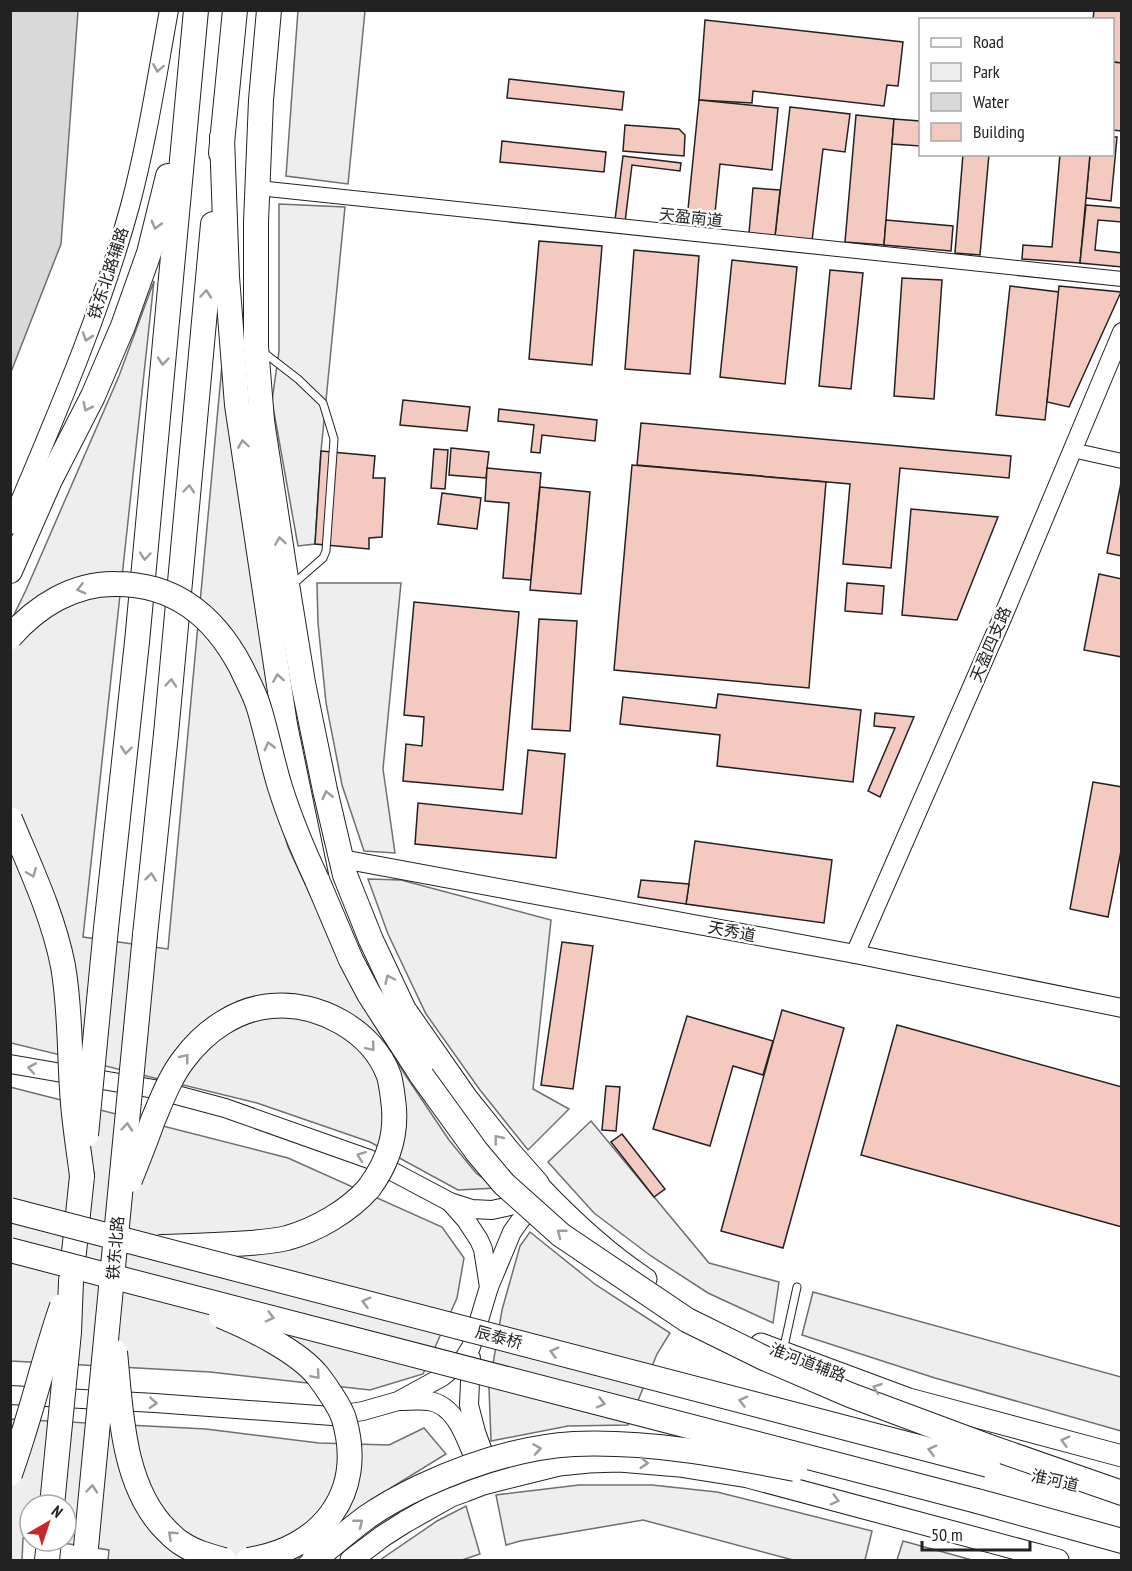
<svg xmlns="http://www.w3.org/2000/svg" width="1132" height="1571" font-family="'PT Sans Narrow','Noto Sans SC',sans-serif">
	<rect width="100%" height="100%" fill="#fff"/>
	<g fill="#eee" stroke="#6f6f6f" stroke-width="1.5">
		<polygon points="298,10 365,11 348,184 286,176"/>
		<polygon points="279,204 345,207 321,451 315,544 298,546 272,401 279,351"/>
		<polygon points="154,281 83,937 168,949 222,365 271,690 273,796 288,847 358,998 404,1073 449,1140 476,1173 496,1188 458,1190 370,1142 257,1103 11,1043 10,623 26,590 119,376"/>
		<polygon points="317,583 401,583 383,769 395,853 364,851 342,785 326,703 318,623"/>
		<polygon points="368,879 401,880 551,920 533,1089 569,1109 528,1150 480,1090 426,1014 388,934"/>
		<polygon points="10,1087 288,1158 442,1227 464,1258 457,1298 423,1374 370,1390 210,1372 11,1361"/>
		<polygon points="591,1121 709,1263 779,1282 773,1323 708,1293 651,1256 594,1213 548,1162"/>
		<polygon points="530,1232 596,1285 670,1333 657,1354 628,1425 568,1426 491,1441 489,1388 502,1310 520,1246"/>
		<polygon points="813,1292 1121,1377 1121,1431 935,1378 802,1335"/>
		<polygon points="10,1419 206,1429 319,1443 389,1445 424,1428 446,1454 392,1487 297,1560 108,1560 109,1550 49,1541 66,1541 66,1505 30,1505 30,1538 23,1538 22,1560 11,1560"/>
		<polygon points="579,1485 652,1485 717,1492 872,1531 865,1560 793,1560 643,1520 520,1541 506,1545 496,1495"/>
		<polygon points="466,1506 480,1554 462,1560 380,1560 437,1521"/>
		<polygon points="903,1541 972,1560 897,1560"/>
	</g>
	<polygon fill="#d9d9d9" stroke="#6f6f6f" stroke-width="1.5" points="11,10 78,11 61,244 11,372"/>
	<g fill="#f3c9c0" stroke="#222" stroke-width="1.5">
		<polygon points="1094,10 1122,10 1122,63 1112,62 1112,20 1093,20"/>
		<polygon points="705,20 903,42 898,86 887,85 884,106 753,91 752,103 699,100"/>
		<polygon points="1112,62 1122,63 1122,131 1112,130"/>
		<polygon points="509,79 624,92 622,110 507,98"/>
		<polygon points="699,100 778,108 772,170 720,164 713,232 686,229"/>
		<polygon points="790,107 850,114 845,152 823,149 812,241 775,236"/>
		<polygon points="856,115 894,119 884,245 845,242"/>
		<polygon points="894,119 920,121 920,146 892,144"/>
		<polygon points="625,125 679,129 685,135 684,156 623,151"/>
		<polygon points="1112,137 1117,137 1111,201 1086,198 1090,154 1112,154"/>
		<polygon points="502,141 606,152 604,172 500,162"/>
		<polygon points="963,154 989,154 980,255 955,253"/>
		<polygon points="1060,154 1090,154 1080,263 1022,259 1023,245 1052,247"/>
		<polygon points="623,156 681,163 680,171 632,165 625,222 615,220"/>
		<polygon points="753,188 780,190 775,236 749,233"/>
		<polygon points="1086,205 1122,208 1122,222 1098,220 1095,250 1122,253 1122,267 1080,263"/>
		<polygon points="886,220 953,226 951,251 884,245"/>
		<polygon points="539,241 602,246 592,365 529,359"/>
		<polygon points="634,250 699,256 690,374 625,369"/>
		<polygon points="732,260 797,267 785,384 720,377"/>
		<polygon points="830,270 863,273 851,389 819,386"/>
		<polygon points="902,278 942,280 934,399 894,396"/>
		<polygon points="1010,286 1059,292 1045,420 996,415"/>
		<polygon points="1059,286 1121,292 1069,407 1047,402"/>
		<polygon points="403,400 470,407 467,431 400,425"/>
		<polygon points="499,409 597,420 595,441 542,435 540,453 531,452 534,425 498,421"/>
		<polygon points="641,423 1011,456 1009,478 900,468 891,568 843,564 850,484 637,465"/>
		<polygon points="451,448 489,452 486,478 449,475"/>
		<polygon points="434,449 448,450 445,489 431,488"/>
		<polygon points="321,451 375,456 373,478 385,478 382,537 369,538 369,549 315,544"/>
		<polygon points="632,465 826,482 809,688 614,670"/>
		<polygon points="487,468 541,473 531,580 503,578 509,503 485,501"/>
		<polygon points="1122,478 1122,556 1107,553"/>
		<polygon points="540,487 590,492 581,594 530,590"/>
		<polygon points="442,493 481,498 477,529 438,524"/>
		<polygon points="911,509 998,517 957,620 902,615"/>
		<polygon points="1099,574 1122,579 1122,657 1084,650"/>
		<polygon points="847,583 884,586 882,614 845,611"/>
		<polygon points="414,602 519,612 503,790 403,781 406,744 422,746 424,717 404,715"/>
		<polygon points="539,619 577,621 570,731 532,729"/>
		<polygon points="718,694 861,710 853,782 717,766 720,735 620,724 623,697 716,708"/>
		<polygon points="875,713 914,717 880,797 868,791 895,728 874,726"/>
		<polygon points="528,750 565,754 556,858 415,844 418,803 522,814"/>
		<polygon points="1093,782 1122,787 1122,846 1108,917 1070,909"/>
		<polygon points="695,841 832,860 824,923 686,904"/>
		<polygon points="641,880 689,884 686,904 638,897"/>
		<polygon points="562,942 593,946 573,1089 541,1085"/>
		<polygon points="782,1010 844,1028 783,1248 721,1231"/>
		<polygon points="687,1016 773,1041 763,1075 733,1066 710,1146 653,1129"/>
		<polygon points="897,1025 1122,1087 1122,1227 861,1155"/>
		<polygon points="606,1086 620,1087 616,1131 602,1130"/>
		<polygon points="622,1134 665,1189 654,1197 611,1142"/>
	</g>
	<g fill="none" stroke-linecap="round" stroke-linejoin="round">
		<defs>
			<g id="lane">
				<polyline points="263,352 298,379 323,403 334,439 326,551 323,558 292,585"/>
				<polyline points="783,1351 797,1287"/>
			</g>
			<g id="street">
				<polyline points="258,188 1122,279"/>
				<polyline points="1072,450 1122,461"/>
			</g>
			<g id="secondary">
				<path d="M10 525C54 420 100 316 130 206 147 142 157 76 169 10"/>
				<polyline points="342,859 855,954 1122,1008"/>
				<polyline points="855,954 1003,616 1122,332"/>
				<polyline points="10,1064 154,1089 225,1108 369,1159 450,1202 472,1209 492,1210 510,1206 517,1202 529,1191"/>
				<polyline points="489,1287 512,1232 519,1222 539,1198"/>
				<polyline points="471,1358 469,1405 476,1432 490,1471"/>
				<polyline points="10,1395 155,1403 332,1416 363,1411 398,1401 442,1377 463,1360 471,1347 489,1287 483,1249 479,1240 466,1220 450,1202"/>
				<path d="M399 1401C409 1401 419 1400 429 1401 453 1405 463 1431 471 1451"/>
			</g>
			<g id="primary">
				<path d="M537 1184C570 1219 605 1252 646 1279"/>
				<polyline points="761,1344 909,1399 1122,1456"/>
				<polyline points="351,1560 383,1536 405,1522 451,1496 465,1491 483,1484 559,1465 589,1462 619,1461 679,1466 748,1477 1058,1560"/>
			</g>
			<g id="highway">
				<polyline points="269,10 261,100 256,222 256,346 262,421 285,572 303,683 325,790 345,875 371,940 404,1010 466,1099 507,1150 537,1184"/>
				<polyline points="222,137 227,277 237,405 285,725 317,880 351,960 369,994 422,1076"/>
				<polyline points="221,153 235,10"/>
				<polyline points="10,571 50,480 93,396 123,326 149,253 168,176"/>
				<polyline points="106,928 137,642 196,10"/>
				<polyline points="145,935 166,734 213,224"/>
				<path d="M162 1247C191 1246 221 1245 250 1243 262 1242 275 1241 287 1238 316 1230 349 1211 369 1188"/>
				<polyline points="71,1281 82,1176"/>
				<polyline points="987,1446 1122,1493"/>
				<polyline points="977,1501 1122,1541"/>
				<polyline points="47,1560 49,1541"/>
			</g>
		</defs>
		<use href="#lane" stroke="#222" stroke-width="9"/>
		<use href="#street" stroke="#222" stroke-width="16"/>
		<use href="#secondary" stroke="#222" stroke-width="20"/>
		<use href="#primary" stroke="#222" stroke-width="23"/>
		<use href="#highway" stroke="#222" stroke-width="26"/>
		<use href="#lane" stroke="#fff" stroke-width="7"/>
		<use href="#street" stroke="#fff" stroke-width="14"/>
		<use href="#secondary" stroke="#fff" stroke-width="18"/>
		<use href="#primary" stroke="#fff" stroke-width="21"/>
		<use href="#highway" stroke="#fff" stroke-width="24"/>
		<defs>
			<g id="highway-bridge">
				<path d="M10 637C37 606 74 583 116 584 175 584 214 616 241 667 247 680 255 694 259 708 267 734 272 761 280 787 290 819 303 850 317 880"/>
				<path d="M10 819C30 867 53 915 63 966 71 1011 69 1058 73 1103 75 1128 79 1152 82 1176"/>
				<polyline points="422,1076 477,1152 504,1184 561,1235 687,1320 764,1358 850,1395 987,1446"/>
				<polyline points="86,1135 106,928"/>
				<path d="M130 1180C138 1160 146 1140 153 1120 162 1099 170 1077 184 1059 205 1031 236 1009 271 1006 318 1001 373 1031 389 1076 391 1083 392 1091 393 1099 398 1133 389 1161 369 1188"/>
				<polyline points="10,1210 988,1465"/>
				<polyline points="10,1250 977,1501"/>
				<path d="M221 1316C250 1328 298 1351 318 1376 325 1385 341 1408 344 1419 366 1494 321 1549 248 1560"/>
				<path d="M115 1352C121 1411 122 1487 167 1531 171 1535 176 1540 181 1543 194 1552 209 1556 224 1560"/>
				<path d="M10 1474C30 1419 43 1361 62 1306"/>
				<polyline points="52,1505 69,1332 71,1281"/>
				<polyline points="86,1547 145,935"/>
				<path d="M314 1560C331 1546 348 1531 367 1517 384 1505 403 1495 422 1486 470 1464 521 1447 574 1444 649 1441 723 1455 795 1469"/>
			</g>
		</defs>
		<use href="#highway-bridge" stroke="#222" stroke-width="26" stroke-linecap="butt"/>
		<use href="#highway-bridge" stroke="#fff" stroke-width="24"/>
	</g>
	<defs><path id="oneway-chevron" d="M-2-3.5L2.5 0L-2 3.5" fill="none" stroke-width="1.6" stroke-linecap="round" stroke-linejoin="round" transform="scale(1.5)"/></defs>
	<g stroke="#9c9c9c">
		<use href="#oneway-chevron" transform="translate(158 68) rotate(100)"/>
		<use href="#oneway-chevron" transform="translate(156 225) rotate(105)"/>
		<use href="#oneway-chevron" transform="translate(206 294) rotate(-85)"/>
		<use href="#oneway-chevron" transform="translate(87 337) rotate(109)"/>
		<use href="#oneway-chevron" transform="translate(163 361) rotate(95)"/>
		<use href="#oneway-chevron" transform="translate(87 407) rotate(117)"/>
		<use href="#oneway-chevron" transform="translate(243 444) rotate(-98)"/>
		<use href="#oneway-chevron" transform="translate(189 489) rotate(-85)"/>
		<use href="#oneway-chevron" transform="translate(280 541) rotate(-99)"/>
		<use href="#oneway-chevron" transform="translate(145 556) rotate(95)"/>
		<use href="#oneway-chevron" transform="translate(81 589) rotate(165)"/>
		<use href="#oneway-chevron" transform="translate(278 678) rotate(-99)"/>
		<use href="#oneway-chevron" transform="translate(171 683) rotate(-85)"/>
		<use href="#oneway-chevron" transform="translate(269 746) rotate(-105)"/>
		<use href="#oneway-chevron" transform="translate(126 750) rotate(96)"/>
		<use href="#oneway-chevron" transform="translate(327 795) rotate(-103)"/>
		<use href="#oneway-chevron" transform="translate(32 873) rotate(68)"/>
		<use href="#oneway-chevron" transform="translate(151 877) rotate(-84)"/>
		<use href="#oneway-chevron" transform="translate(389 979) rotate(-115)"/>
		<use href="#oneway-chevron" transform="translate(371 1047) rotate(50)"/>
		<use href="#oneway-chevron" transform="translate(185 1058) rotate(-51)"/>
		<use href="#oneway-chevron" transform="translate(32 1068) rotate(-170)"/>
		<use href="#oneway-chevron" transform="translate(127 1127) rotate(-85)"/>
		<use href="#oneway-chevron" transform="translate(498 1139) rotate(-129)"/>
		<use href="#oneway-chevron" transform="translate(361 1156) rotate(-159)"/>
		<use href="#oneway-chevron" transform="translate(561 1233) rotate(-142)"/>
		<use href="#oneway-chevron" transform="translate(366 1302) rotate(-165)"/>
		<use href="#oneway-chevron" transform="translate(270 1317) rotate(15)"/>
		<use href="#oneway-chevron" transform="translate(554 1352) rotate(-165)"/>
		<use href="#oneway-chevron" transform="translate(316 1375) rotate(49)"/>
		<use href="#oneway-chevron" transform="translate(877 1388) rotate(-160)"/>
		<use href="#oneway-chevron" transform="translate(743 1401) rotate(-165)"/>
		<use href="#oneway-chevron" transform="translate(153 1403) rotate(4)"/>
		<use href="#oneway-chevron" transform="translate(601 1403) rotate(15)"/>
		<use href="#oneway-chevron" transform="translate(1065 1441) rotate(-165)"/>
		<use href="#oneway-chevron" transform="translate(537 1449) rotate(-9)"/>
		<use href="#oneway-chevron" transform="translate(932 1450) rotate(-165)"/>
		<use href="#oneway-chevron" transform="translate(644 1463) rotate(4)"/>
		<use href="#oneway-chevron" transform="translate(92 1489) rotate(-85)"/>
		<use href="#oneway-chevron" transform="translate(835 1500) rotate(15)"/>
		<use href="#oneway-chevron" transform="translate(359 1523) rotate(-38)"/>
		<use href="#oneway-chevron" transform="translate(172 1535) rotate(-137)"/>
	</g>
	<g text-anchor="middle" stroke-width="4.5" stroke-linejoin="round" paint-order="stroke">
		<g font-size="16" fill="#222" stroke="#fff">
			<text transform="translate(691 217) rotate(6)" y="6">天盈南道</text>
			<text transform="translate(108 273) rotate(-72)" y="6">铁东北路辅路</text>
			<text transform="translate(990 644) rotate(-67)" y="6">天盈四支路</text>
			<text transform="translate(732 931) rotate(11)" y="6">天秀道</text>
			<text transform="translate(115 1248) rotate(-85)" y="6">铁东北路</text>
			<text transform="translate(499 1337) rotate(15)" y="6">辰泰桥</text>
			<text transform="translate(808 1362) rotate(21)" y="6">淮河道辅路</text>
			<text transform="translate(1055 1480) rotate(13)" y="6">淮河道</text>
		</g>
	</g>
	<rect width="1132" height="1571" fill="none" stroke="#222222" stroke-width="24"/>
	<rect x="919" y="18" width="195" height="138" fill="#ffffff" stroke="#a7a7a7" stroke-width="1.5"/>
	<rect x="931" y="38" width="30" height="9" fill="#ffffff" stroke="#a7a7a7" stroke-width="1.5"/>
	<text x="973" y="48" font-size="18" fill="#222222">Road</text>
	<rect x="931" y="63" width="30" height="18" fill="#eeeeee" stroke="#a7a7a7" stroke-width="1.5"/>
	<text x="973" y="78" font-size="18" fill="#222222">Park</text>
	<rect x="931" y="93" width="30" height="18" fill="#d9d9d9" stroke="#a7a7a7" stroke-width="1.5"/>
	<text x="973" y="108" font-size="18" fill="#222222">Water</text>
	<rect x="931" y="123" width="30" height="18" fill="#f3c9c0" stroke="#a7a7a7" stroke-width="1.5"/>
	<text x="973" y="138" font-size="18" fill="#222222">Building</text>
	<g transform="translate(48 1523) rotate(39)"><circle r="28" fill="#ffffff" stroke="#a7a7a7" stroke-width="1.5"/>
	<path d="M0-4.5L10 22L0 15L-10 22Z" fill="#c62828"/>
	<text y="-9" font-size="16" font-weight="bold" text-anchor="middle" fill="#222222">N</text>
	</g>
	<path d="M922 1541v9h108v-9" fill="none" stroke="#222222" stroke-width="3"/>
	<text x="931" y="1541" font-size="18" fill="#222222" stroke="#ffffff" stroke-width="4.5" paint-order="stroke">50 m</text>
</svg>
